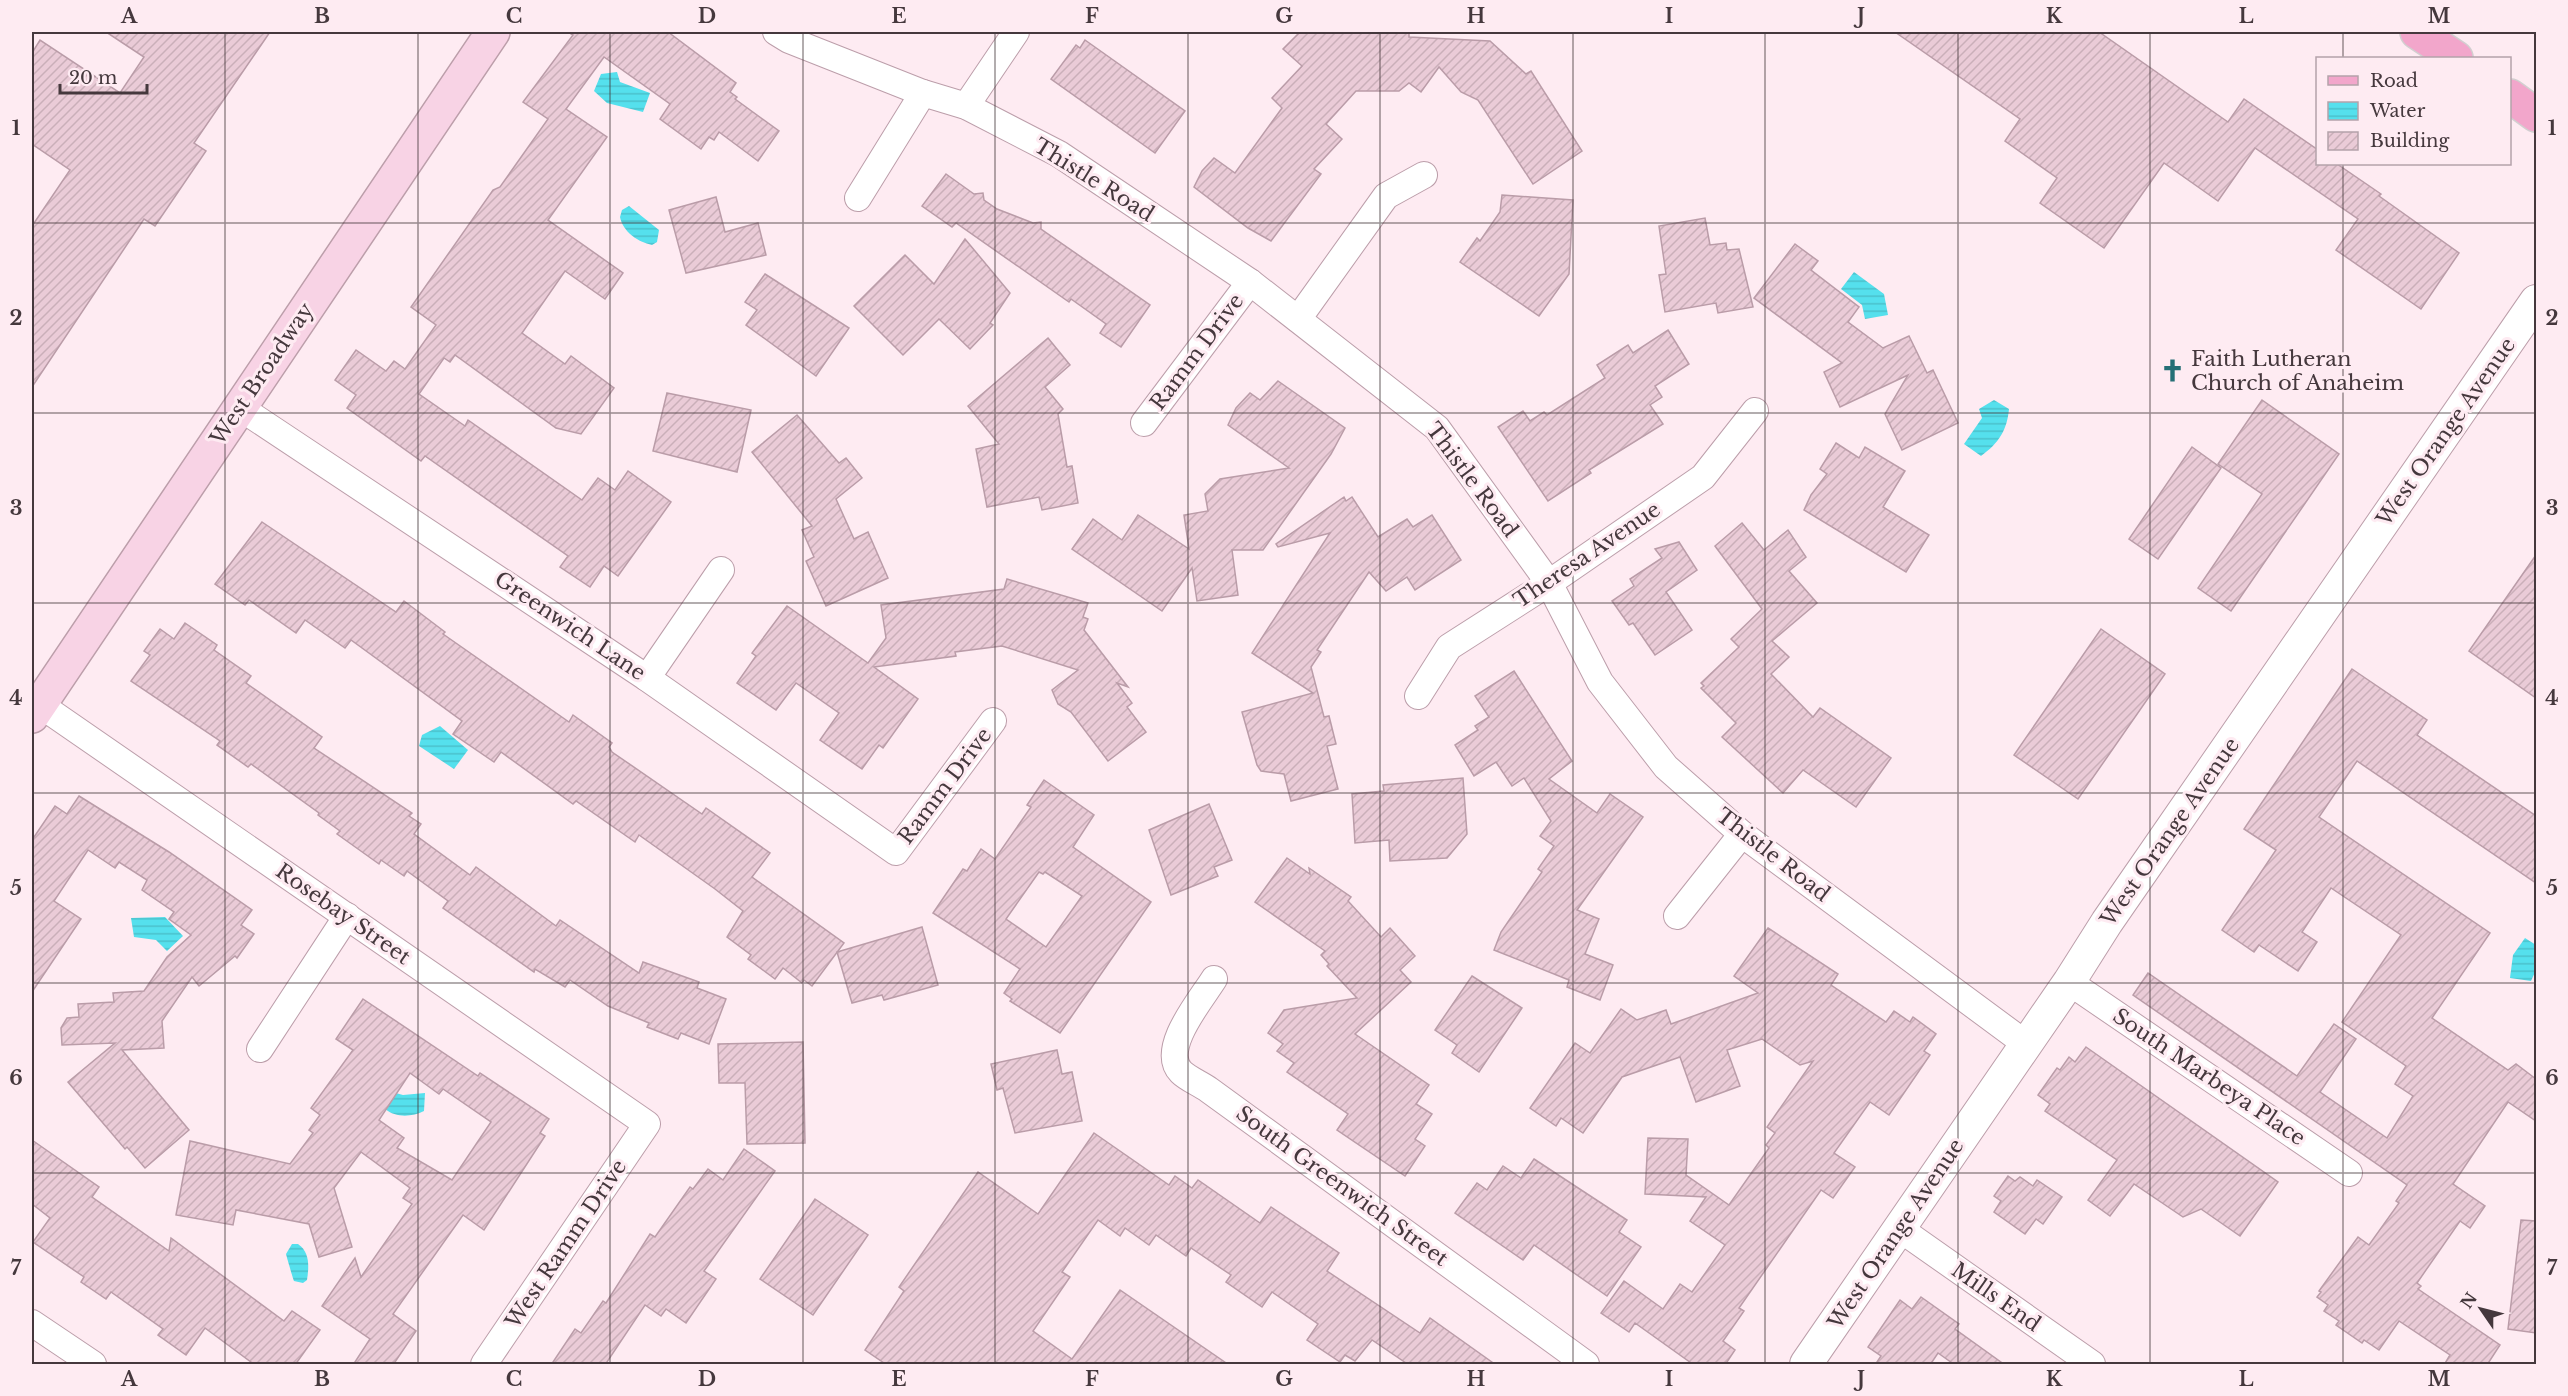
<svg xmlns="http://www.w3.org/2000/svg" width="2568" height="1396" font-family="'Libre Baskerville',serif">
	<defs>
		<pattern id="water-rules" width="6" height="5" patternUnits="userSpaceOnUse" patternTransform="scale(1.5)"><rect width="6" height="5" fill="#55e0ed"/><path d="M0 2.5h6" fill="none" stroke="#4bc1cc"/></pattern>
		<pattern id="building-hatch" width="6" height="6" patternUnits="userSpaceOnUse" patternTransform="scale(1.5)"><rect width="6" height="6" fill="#eacbd7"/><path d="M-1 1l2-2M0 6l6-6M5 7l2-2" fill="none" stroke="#caafb9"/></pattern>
	</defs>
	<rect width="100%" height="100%" fill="#feebf2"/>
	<g fill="url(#water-rules)">
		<polygon points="617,72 620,82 650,93 643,112 607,103 594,91 601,74"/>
		<path d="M629 206 659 230 657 242 652 245C638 242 623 232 620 217L622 210Z"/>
		<polygon points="1854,272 1884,294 1888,315 1865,319 1862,305 1841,289"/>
		<path d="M1994 400 2009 409C2007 430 1999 443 1981 456L1964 444 1982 418 1979 409Z"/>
		<polygon points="440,726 468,750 454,769 419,746 422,735"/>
		<polygon points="165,917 183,936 167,951 156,940 134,937 131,918"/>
		<polygon points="2525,938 2536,945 2536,970 2531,981 2510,978 2513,955"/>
		<path d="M392 1092 403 1095 425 1093 424 1111C412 1117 396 1118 385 1109Z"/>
		<path d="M292 1244H298C310 1252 309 1267 307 1280L303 1283 294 1281C293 1279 287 1258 286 1254Z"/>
	</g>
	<g fill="url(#building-hatch)" stroke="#ba9ca8" stroke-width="1.5" fill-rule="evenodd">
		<polygon points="106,32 270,32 194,143 206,151 155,226 144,219 32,387 32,226 70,170 32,144 32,53 40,40 120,93 144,57"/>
		<polygon points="568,32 668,32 736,83 730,92 737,97 735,99 779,131 758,161 719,132 714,140 709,137 701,149 660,119 670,104 604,57 566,109 607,137 548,220 623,273 605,299 565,271 522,333 565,364 571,356 614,388 581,434 556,428 455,355 450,362 444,358 419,394 465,426 468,420 582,500 598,478 615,490 628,471 671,502 618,576 604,566 590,587 560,567 568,556 425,456 421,461 347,408 356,395 335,380 356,350 386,371 394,361 405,369 436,325 411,307 493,190 500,187 548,119 523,102 573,35"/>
		<polygon points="1300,32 1409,32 1409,37 1490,41 1526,74 1531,71 1582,151 1533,184 1478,100 1461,92 1439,67 1421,92 1409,83 1399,91 1356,91 1326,124 1342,139 1314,169 1321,174 1271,241 1248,228 1194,187 1202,171 1214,158 1235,173 1282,108 1272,98 1302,66 1283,49"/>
		<polygon points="1895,32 2099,32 2228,122 2244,99 2318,150 2318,164 2337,164 2381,194 2379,196 2459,253 2421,309 2336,250 2358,219 2255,148 2218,201 2164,163 2104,248 2040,203 2057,178 2005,141 2020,119"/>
		<polygon points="1085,40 1185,111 1155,153 1051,79 1076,45 1080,48"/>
		<polygon points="946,174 974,194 983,193 984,200 997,209 1033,223 1041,222 1041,229 1150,305 1121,347 1100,333 1106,324 1071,299 1069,302 956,223 952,227 922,206"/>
		<polygon points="1502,195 1573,200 1569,274 1539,316 1460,262 1477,238 1480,241 1500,212"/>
		<polygon points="716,197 725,232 758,223 766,255 686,273 669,210"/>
		<polygon points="1705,218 1710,245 1726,243 1727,250 1739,249 1753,307 1718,313 1716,303 1665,312 1659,275 1666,274 1659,226"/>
		<polygon points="965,239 1010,293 990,323 993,325 970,349 939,319 903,355 854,306 905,255 934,284"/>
		<polygon points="1795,244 1818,261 1811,270 1859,307 1848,322 1883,348 1909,336 1927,373 1933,370 1958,423 1902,450 1885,414 1908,375 1840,407 1824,372 1842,363 1754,298"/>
		<polygon points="765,274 849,328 816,376 746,325 757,310 745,302"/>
		<polygon points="1668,330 1689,364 1655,386 1662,397 1650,405 1663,424 1589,470 1591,473 1548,501 1498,427 1523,411 1530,421 1544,412 1547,415 1605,378 1597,365 1628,345 1633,353"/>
		<polygon points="1048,338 1070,365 1045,387 1063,409 1058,414 1067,467 1072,466 1078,503 1042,510 1039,497 987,507 976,449 999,444 968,406"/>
		<polygon points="1278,381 1345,428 1331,454 1263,550 1232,550 1238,595 1197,601 1192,568 1162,611 1072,549 1093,519 1122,540 1138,515 1189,549 1184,515 1208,511 1205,494 1220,479 1289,468 1228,425 1236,408 1250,393 1260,400"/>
		<polygon points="667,393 751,410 737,472 653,451"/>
		<polygon points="2262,400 2339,454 2231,611 2198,588 2262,494 2218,464"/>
		<polygon points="797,415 839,463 846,458 862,478 836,499 854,539 868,532 888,578 826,606 806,561 814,557 802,530 812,526 752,452"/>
		<polygon points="1836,443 1859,458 1865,447 1905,471 1883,507 1929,535 1906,572 1804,510 1811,495 1827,474 1820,469"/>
		<polygon points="2192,447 2221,468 2158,559 2129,539"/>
		<polygon points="1344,497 1346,501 1352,497 1378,537 1407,519 1413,527 1432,515 1461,560 1415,590 1407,577 1386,591 1369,572 1317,650 1321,652 1311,667 1324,717 1329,716 1336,744 1327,746 1338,789 1291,801 1284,774 1261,771 1257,765 1242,712 1313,693 1252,653 1330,533 1278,547 1276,544"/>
		<polygon points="262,522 396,612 404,601 445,632 443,634 569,722 573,715 612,743 609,747 612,752 702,814 706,808 770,853 752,877 844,943 812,986 804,980 802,983 783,968 775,979 748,959 751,955 727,937 743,911 715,889 639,835 635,842 576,801 573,804 501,752 494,762 453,734 462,721 351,640 345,648 305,620 296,633 249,600 245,605 215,584"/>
		<polygon points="1742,523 1764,550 1788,530 1806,557 1789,571 1817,603 1772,641 1789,657 1771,674 1813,717 1820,708 1891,758 1856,807 1803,770 1783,793 1722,737 1736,723 1701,688 1704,686 1701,683 1739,647 1731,639 1762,609 1715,546"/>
		<polygon points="1679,542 1697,570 1666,592 1692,630 1655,655 1633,623 1629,625 1612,601 1634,586 1630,579 1662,558 1655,549"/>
		<polygon points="2536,555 2536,698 2469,651"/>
		<polygon points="1007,579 1088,603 1083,617 1088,619 1084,630 1128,687 1117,683 1132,703 1127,707 1146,732 1108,761 1071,712 1058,704 1052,690 1078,670 1002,646 955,652 956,656 874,667 918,699 883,748 879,745 862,769 820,740 839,713 796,683 776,710 737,683 756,656 752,653 787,606 868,663 886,638 881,605 1004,589"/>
		<polygon points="185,623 217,645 214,650 251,676 246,683 322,737 314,748 412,813 409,816 421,824 414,834 470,875 476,867 556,926 560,920 639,973 643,962 699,982 697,988 726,999 709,1044 681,1033 678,1039 647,1027 649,1023 608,1006 570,980 565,987 535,969 534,972 443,908 448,901 407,871 404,876 381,860 379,864 337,834 340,831 318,815 319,813 251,764 248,767 217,745 220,741 131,681 150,655 144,651 160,629 174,639"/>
		<polygon points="2101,629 2165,674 2078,799 2014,755"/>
		<polygon points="2352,669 2427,720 2417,735 2536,816 2536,883 2357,761 2319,817 2490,933 2432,1018 2508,1070 2516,1064 2536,1079 2536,1121 2508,1102 2453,1184 2485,1206 2470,1228 2460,1221 2417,1283 2421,1286 2418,1289 2500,1345 2487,1365 2444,1365 2450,1355 2399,1321 2379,1350 2364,1340 2362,1343 2336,1325 2339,1321 2324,1311 2328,1305 2317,1297 2321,1292 2319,1291 2358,1237 2369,1245 2399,1203 2396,1201 2407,1185 2133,995 2148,973 2297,1076 2334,1024 2356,1039 2320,1092 2387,1138 2413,1096 2395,1084 2406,1066 2342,1022 2401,935 2331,888 2302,932 2317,942 2298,971 2259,945 2254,952 2222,930 2276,850 2244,829"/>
		<polygon points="1514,671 1572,761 1549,779 1597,813 1610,794 1643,817 1577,910 1599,919 1585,954 1613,965 1600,1000 1567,987 1569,980 1494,950 1501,932 1542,872 1538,869 1554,846 1540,836 1551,821 1524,778 1512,786 1496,762 1474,776 1455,745 1478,730 1475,726 1489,717 1475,696"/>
		<polygon points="1463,778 1467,834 1447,858 1390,861 1389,840 1355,843 1352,794 1384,791 1383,785"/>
		<path d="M1044 780 1094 815 1073 847 1151 902 1060 1033 1010 1001 1012 999 1004 993 1020 969 933 913 963 869 967 871 981 849 995 859 1031 807 1027 805ZM1039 872 1043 874 1045 872 1082 896 1046 947 1006 919Z"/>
		<polygon points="79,796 169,852 252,910 241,925 254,934 237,958 235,956 199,986 192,977 162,1021 164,1048 122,1050 189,1130 145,1168 127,1147 125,1149 68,1082 115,1043 62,1045 61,1028 67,1018 79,1017 78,1004 114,1002 113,993 144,991 167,957 191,935 169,919 174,912 142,890 147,880 119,862 115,868 88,850 54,901 81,919 32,992 32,840 55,806 67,814"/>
		<polygon points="1209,804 1232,860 1214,867 1218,876 1171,895 1149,830"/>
		<polygon points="1287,858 1310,874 1309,868 1351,897 1348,901 1381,937 1390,928 1415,956 1400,970 1411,982 1355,1034 1429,1085 1416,1104 1432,1114 1415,1139 1425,1146 1405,1176 1337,1130 1348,1114 1287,1072 1294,1063 1277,1051 1283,1044 1268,1033 1284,1010 1357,998 1327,966 1329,964 1321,955 1325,951 1255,902"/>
		<polygon points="922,927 938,985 884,1000 882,995 852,1003 837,952"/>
		<polygon points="1768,928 1838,974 1831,985 1886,1022 1894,1011 1910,1022 1913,1017 1936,1034 1924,1051 1930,1055 1889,1115 1870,1102 1834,1153 1855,1167 1833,1198 1821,1190 1739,1308 1744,1311 1723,1341 1735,1350 1725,1365 1694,1365 1635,1323 1629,1332 1601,1313 1624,1281 1663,1309 1680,1284 1692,1292 1725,1245 1690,1221 1706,1197 1645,1194 1648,1138 1688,1139 1686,1175 1729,1205 1769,1148 1766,1145 1775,1133 1767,1127 1813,1061 1800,1065 1762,1039 1727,1050 1740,1086 1696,1102 1680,1057 1622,1077 1583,1133 1561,1118 1556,1126 1530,1108 1575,1043 1590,1053 1621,1009 1637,1020 1666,1010 1671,1024 1758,993 1734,976"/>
		<polygon points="1472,976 1522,1008 1479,1072 1452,1053 1457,1045 1435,1030"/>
		<path d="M363 999 478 1076 480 1073 549 1119 540 1133 545 1136 484 1230 463 1215 393 1314 416 1331 393 1365H353L370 1339 322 1306 355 1258 361 1277 412 1204 403 1198 410 1188 361 1152 334 1188 352 1247 319 1257 309 1224 236 1210 233 1225 176 1215 190 1141 290 1164 313 1133 309 1130 320 1115 311 1108 353 1050 336 1039ZM410 1073 439 1094 443 1089 491 1122 452 1180 397 1148 404 1138 379 1120Z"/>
		<polygon points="803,1042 805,1143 747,1144 745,1083 719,1083 718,1044"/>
		<polygon points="2086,1047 2278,1182 2240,1236 2201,1209 2183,1217 2134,1184 2110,1216 2088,1200 2117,1160 2045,1111 2050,1104 2038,1095 2057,1068 2060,1070 2069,1057 2075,1062"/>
		<polygon points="1057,1050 1062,1074 1072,1072 1082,1121 1015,1133 1003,1088 997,1090 991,1064"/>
		<polygon points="1094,1133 1169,1185 1175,1176 1192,1188 1198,1180 1260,1223 1271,1207 1339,1253 1327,1271 1420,1333 1430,1318 1496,1365 1409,1365 1372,1340 1355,1361 1345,1355 1340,1362 1307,1340 1318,1324 1272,1292 1262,1307 1226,1282 1231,1275 1191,1248 1186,1256 1156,1235 1149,1245 1125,1228 1120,1236 1098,1220 1062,1272 1070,1277 1033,1331 1072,1359 1120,1290 1229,1365 887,1365 865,1350 904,1291 899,1287 978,1172 1038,1214"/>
		<polygon points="32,1140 99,1187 92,1197 169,1251 171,1238 284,1321 292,1311 320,1330 295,1365 255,1365 205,1328 186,1355 158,1335 163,1329 111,1292 106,1299 81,1282 84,1277 33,1242 50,1218 32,1204"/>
		<polygon points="744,1149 775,1171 704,1271 716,1279 686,1323 666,1309 661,1316 645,1305 605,1365 551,1365 575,1329 581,1333 603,1301 606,1303 650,1234 655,1237 690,1187 693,1189 708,1169 723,1180"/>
		<polygon points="1534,1159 1627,1220 1619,1232 1641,1247 1607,1296 1534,1245 1523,1260 1455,1213 1477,1183 1487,1190 1503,1166 1521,1178"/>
		<polygon points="2008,1176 2015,1181 2020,1177 2033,1186 2037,1180 2062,1197 2043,1224 2036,1219 2025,1234 1994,1212 2001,1201 1994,1196"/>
		<polygon points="815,1199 868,1235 813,1315 760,1279"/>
		<polygon points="2521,1220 2536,1221 2536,1333 2508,1329"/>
		<polygon points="1921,1297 1959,1324 1955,1329 2005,1365 1955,1365 1938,1353 1930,1365 1875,1365 1881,1356 1868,1347 1900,1300 1912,1309"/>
	</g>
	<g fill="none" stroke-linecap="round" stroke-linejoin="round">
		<defs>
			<g id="minor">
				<polyline points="776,32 789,40 923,93 966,106 1059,154 1250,282 1437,428 1549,583 1600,682 1666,767 1742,834 2026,1044"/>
				<polyline points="966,106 1016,32"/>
				<polyline points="858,198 923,93"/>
				<polyline points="1298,319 1386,196 1424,175"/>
				<polyline points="239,407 647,678 896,852 993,721"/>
				<polyline points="1144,423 1250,282"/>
				<polyline points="647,678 721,570"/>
				<polyline points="1418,696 1449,647 1549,583 1703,477 1755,411"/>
				<polyline points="39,704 647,1124 484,1364"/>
				<polyline points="1677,916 1742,834"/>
				<path d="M1214 979C1201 1000 1159 1049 1181 1072 1188 1079 1201 1084 1209 1090L1586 1364"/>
				<polyline points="2069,982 2349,1173"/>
				<polyline points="260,1049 347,916"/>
				<polyline points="1900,1229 2092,1364"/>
				<polyline points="32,1323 93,1364"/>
			</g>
			<polyline id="tertiary" points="1806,1364 2069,982 2107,922 2536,301"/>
			<polyline id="secondary" points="32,716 493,32"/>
			<g id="primary">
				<polyline points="2417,32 2456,58"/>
				<polyline points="2510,96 2536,115"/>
			</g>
		</defs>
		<use href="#minor" stroke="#bc9eaa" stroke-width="28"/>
		<use href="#tertiary" stroke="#bc9eaa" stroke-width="34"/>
		<use href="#secondary" stroke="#bc9eaa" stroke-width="36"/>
		<use href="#primary" stroke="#d2cfd0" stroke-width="36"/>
		<use href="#minor" stroke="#fff" stroke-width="26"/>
		<use href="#tertiary" stroke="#fff" stroke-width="32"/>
		<use href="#secondary" stroke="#f8d3e5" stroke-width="33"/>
		<use href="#primary" stroke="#f2a6cb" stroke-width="33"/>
	</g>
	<path fill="none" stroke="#45383d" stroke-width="1.5" stroke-opacity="0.55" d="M225 32V1364M418 32V1364M610 32V1364M803 32V1364M995 32V1364M1188 32V1364M1380 32V1364M1573 32V1364M1765 32V1364M1958 32V1364M2150 32V1364M2343 32V58M2343 164V1364M32 223H2536M32 413H2536M32 603H2536M32 793H2536M32 983H2536M32 1173H2536"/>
	<defs>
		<symbol id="church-bare" viewBox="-9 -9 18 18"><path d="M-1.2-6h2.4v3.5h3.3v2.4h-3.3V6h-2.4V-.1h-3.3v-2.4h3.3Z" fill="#256f76" stroke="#feebf2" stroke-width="2.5" paint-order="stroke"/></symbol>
	</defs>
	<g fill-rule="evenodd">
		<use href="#church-bare" x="2156" y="354" width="33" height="33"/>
	</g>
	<g text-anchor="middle" stroke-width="6" stroke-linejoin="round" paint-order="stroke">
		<g font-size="21" fill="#45383d" stroke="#feebf2">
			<text transform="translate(1094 180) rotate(32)" y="7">Thistle Road</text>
			<text transform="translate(1197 352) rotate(-53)" y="7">Ramm Drive</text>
			<text transform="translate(262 374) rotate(-56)" y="7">West Broadway</text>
			<text transform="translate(2446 432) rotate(-55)" y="7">West Orange Avenue</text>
			<text transform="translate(1472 480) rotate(53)" y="7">Thistle Road</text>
			<text transform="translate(1587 555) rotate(-34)" y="7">Theresa Avenue</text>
			<text transform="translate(570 626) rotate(34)" y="7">Greenwich Lane</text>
			<text transform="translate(945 786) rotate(-53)" y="7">Ramm Drive</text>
			<text transform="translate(2170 832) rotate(-55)" y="7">West Orange Avenue</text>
			<text transform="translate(1773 855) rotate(38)" y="7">Thistle Road</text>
			<text transform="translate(343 914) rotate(35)" y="7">Rosebay Street</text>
			<text transform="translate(2209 1077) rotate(34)" y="7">South Marbeya Place</text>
			<text transform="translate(1342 1186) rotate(36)" y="7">South Greenwich Street</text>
			<text transform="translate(1896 1234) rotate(-56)" y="7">West Orange Avenue</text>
			<text transform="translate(566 1244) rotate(-56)" y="7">West Ramm Drive</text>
			<text transform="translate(1996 1297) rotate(35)" y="7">Mills End</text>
		</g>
		<g font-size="21" fill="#45383d" stroke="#feebf2" text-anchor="start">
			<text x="2191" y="366">Faith Lutheran<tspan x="2191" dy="24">Church of Anaheim</tspan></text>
		</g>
	</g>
	<rect width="2568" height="1396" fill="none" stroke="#feebf2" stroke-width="66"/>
	<rect x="2316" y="57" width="195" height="108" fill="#feebf2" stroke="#b4a3aa" stroke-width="1.5"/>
	<rect x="2328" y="76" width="30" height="9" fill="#f2a6cb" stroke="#b4a3aa" stroke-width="1.5"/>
	<text x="2370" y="87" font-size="18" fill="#45383d">Road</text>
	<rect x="2328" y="102" width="30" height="18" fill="url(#water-rules)" stroke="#b4a3aa" stroke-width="1.5"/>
	<text x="2370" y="117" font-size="18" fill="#45383d">Water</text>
	<rect x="2328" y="132" width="30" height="18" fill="url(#building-hatch)" stroke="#b4a3aa" stroke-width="1.5"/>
	<text x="2370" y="147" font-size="18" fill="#45383d">Building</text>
	<g transform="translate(2481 1309) rotate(305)" stroke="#feebf2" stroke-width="4.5" paint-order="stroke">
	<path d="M0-4.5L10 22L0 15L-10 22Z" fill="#45383d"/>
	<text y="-9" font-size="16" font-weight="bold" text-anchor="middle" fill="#45383d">N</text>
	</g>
	<path d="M60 84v9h87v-9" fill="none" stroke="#45383d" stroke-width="3"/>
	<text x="69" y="84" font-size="18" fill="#45383d" stroke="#feebf2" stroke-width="4.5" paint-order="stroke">20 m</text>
	<rect x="33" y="33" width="2502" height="1330" fill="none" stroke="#45383d" stroke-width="2"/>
	<g font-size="20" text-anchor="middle" font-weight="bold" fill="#45383d">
		<text x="129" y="23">A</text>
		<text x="322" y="23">B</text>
		<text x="514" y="23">C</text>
		<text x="707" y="23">D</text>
		<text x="899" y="23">E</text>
		<text x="1092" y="23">F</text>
		<text x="1284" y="23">G</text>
		<text x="1476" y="23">H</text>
		<text x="1669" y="23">I</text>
		<text x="1861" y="23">J</text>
		<text x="2054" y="23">K</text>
		<text x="2246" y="23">L</text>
		<text x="2439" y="23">M</text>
		<text x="16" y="135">1</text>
		<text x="2552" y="135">1</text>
		<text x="16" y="325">2</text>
		<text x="2552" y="325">2</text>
		<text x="16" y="515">3</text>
		<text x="2552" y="515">3</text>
		<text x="16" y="705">4</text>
		<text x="2552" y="705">4</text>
		<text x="16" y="895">5</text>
		<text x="2552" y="895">5</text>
		<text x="16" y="1085">6</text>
		<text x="2552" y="1085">6</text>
		<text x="16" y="1275">7</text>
		<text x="2552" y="1275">7</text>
		<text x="129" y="1386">A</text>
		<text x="322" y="1386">B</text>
		<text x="514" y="1386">C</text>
		<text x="707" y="1386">D</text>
		<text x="899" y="1386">E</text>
		<text x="1092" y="1386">F</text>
		<text x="1284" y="1386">G</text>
		<text x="1476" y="1386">H</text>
		<text x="1669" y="1386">I</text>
		<text x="1861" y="1386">J</text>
		<text x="2054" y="1386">K</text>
		<text x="2246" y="1386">L</text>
		<text x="2439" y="1386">M</text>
	</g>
</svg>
